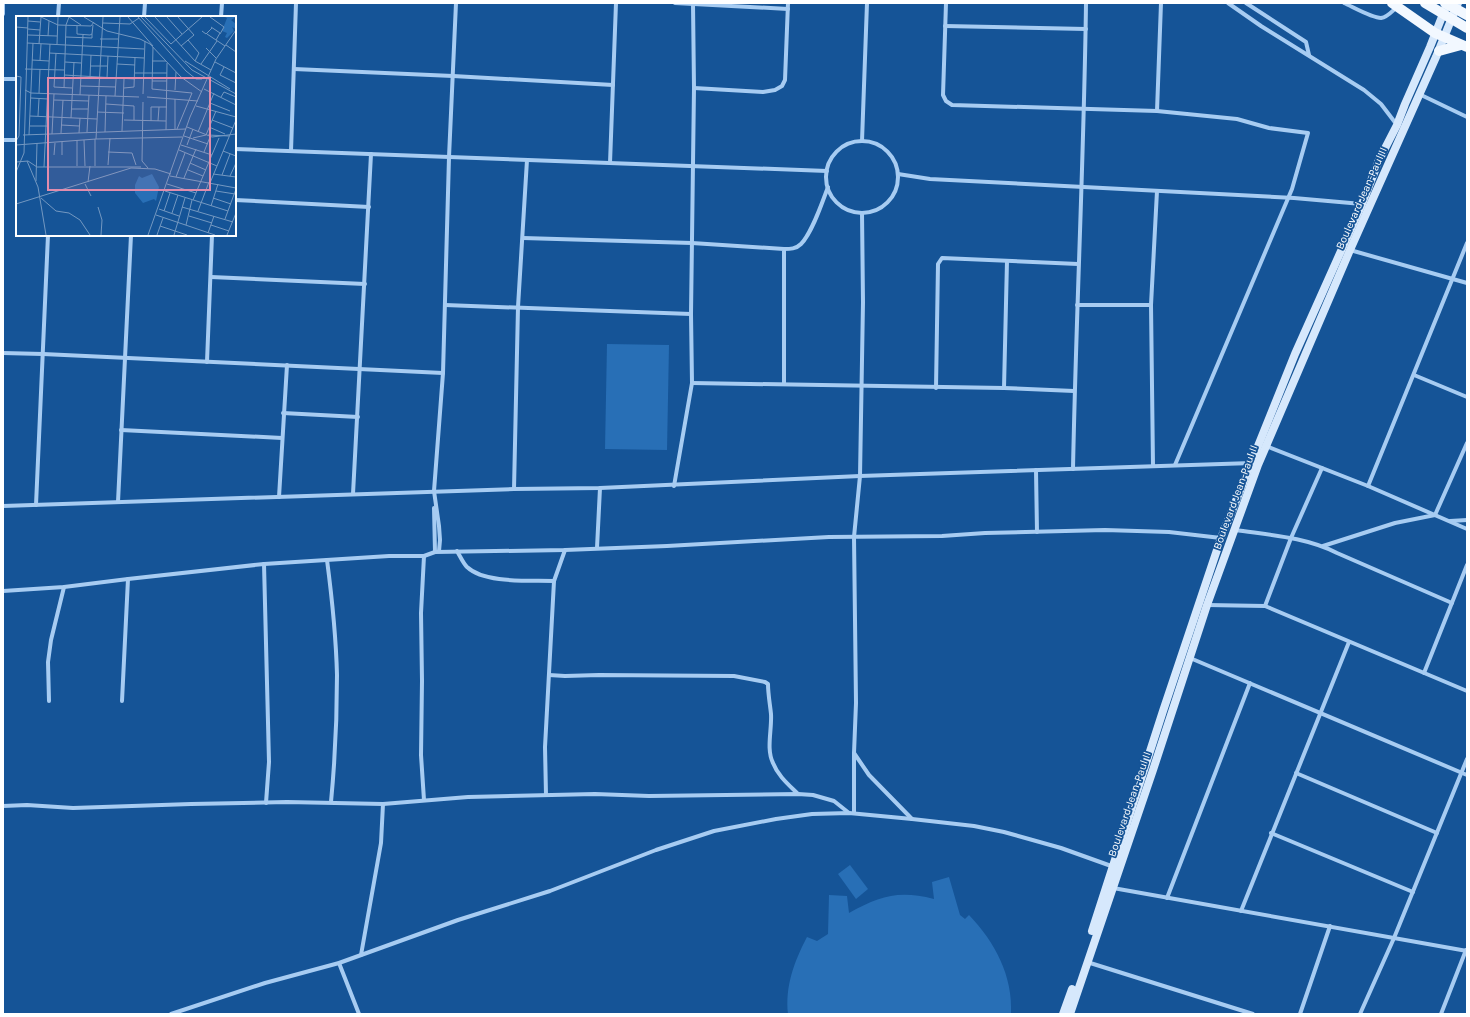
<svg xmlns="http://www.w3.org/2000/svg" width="1470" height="1017" font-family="Karla,sans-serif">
	<rect width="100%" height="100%" fill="#155497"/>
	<g fill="#286fb6">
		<polygon points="607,344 669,345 667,450 605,449"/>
		<polygon points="850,865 868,889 856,899 838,874"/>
		<path d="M949 877 960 915 965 919 969 915C995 942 1013 976 1011 1014H788C785 986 794 962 807 937L817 941 828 934 829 895 847 896 849 913C880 896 898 890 934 899L932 882Z"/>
	</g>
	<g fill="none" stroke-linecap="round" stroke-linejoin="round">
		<g stroke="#a7ccf2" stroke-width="4">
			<polyline points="675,3 788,9"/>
			<polyline points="946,3 943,95 946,101 952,105 1157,111 1237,119 1269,128 1308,133 1292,189 1175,465"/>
			<polyline points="1228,3 1261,26 1364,90 1381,104 1397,125"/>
			<polyline points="1246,3 1306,42 1309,55"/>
			<path d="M1344 3C1353 7 1372 18 1381 18 1388 17 1392 11 1397 7"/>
			<polyline points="3,14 3,3"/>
			<polyline points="58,17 59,3"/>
			<polyline points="144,17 145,3"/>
			<polyline points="221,17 222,3"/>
			<polyline points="945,26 1086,29"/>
			<polyline points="294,69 453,76 613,85"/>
			<polyline points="3,79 17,79"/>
			<polyline points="694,88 763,92 775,90 782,86 785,80 788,3"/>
			<polyline points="1419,94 1467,117"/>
			<polyline points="1157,111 1161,3"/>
			<polyline points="3,140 17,140"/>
			<polyline points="862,141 867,3"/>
			<circle cx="862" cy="177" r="36"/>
			<polyline points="235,149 827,171"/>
			<polyline points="291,151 296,3"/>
			<polyline points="610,163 616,3"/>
			<polyline points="898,174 930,179 1294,198 1362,204"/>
			<polyline points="235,200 369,207"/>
			<polyline points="862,213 863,302 860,476 854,537 856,703 854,753 869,775 912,819"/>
			<polyline points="523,238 692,243 784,249 784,384"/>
			<path d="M784 249C790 249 796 249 801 244 812 233 822 203 828 187"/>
			<polyline points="1350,250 1467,283"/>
			<polyline points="211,277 365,284"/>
			<polyline points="445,305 691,314"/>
			<polyline points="1077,305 1151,305"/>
			<polyline points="3,353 43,354 443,373"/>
			<polyline points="207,362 212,235"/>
			<polyline points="1414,375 1467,397"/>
			<polyline points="692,383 1004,388 1074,391"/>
			<polyline points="936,388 938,264 942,258 1078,264"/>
			<polyline points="1004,388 1007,261"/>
			<polyline points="283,413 358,417"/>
			<polyline points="121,430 282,438"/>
			<polyline points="1266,446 1368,486 1467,529"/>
			<polyline points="1153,466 1151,305 1157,191"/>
			<path d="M1073 469C1076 314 1084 158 1086 3"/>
			<polyline points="1036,470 1037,532"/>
			<polyline points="674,486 692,383 691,314 694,88 693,4"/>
			<polyline points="1368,486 1467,243"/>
			<polyline points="514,489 518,307 527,160"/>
			<polyline points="353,494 371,154"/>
			<polyline points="279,497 287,365"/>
			<polyline points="118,502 131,235"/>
			<polyline points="36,505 48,235"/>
			<polyline points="3,506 514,489 600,488 860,476 1252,463"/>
			<polyline points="434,508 435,552"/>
			<polyline points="1450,521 1467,520"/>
			<path d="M1235 530C1269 535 1306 537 1337 553L1452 603"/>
			<polyline points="1323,546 1395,523 1435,515 1467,443"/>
			<polyline points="597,548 600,488"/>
			<polyline points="439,551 440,540 439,526 434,491 443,373 449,157 456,3"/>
			<path d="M457 551C460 556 463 563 467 567 485 584 531 580 554 581"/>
			<polyline points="424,556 421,613 422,681 421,755 424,800"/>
			<path d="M327 560C332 598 336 636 337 675 337 717 335 760 331 802"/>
			<polyline points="264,564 269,762 266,803"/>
			<polyline points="3,591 64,587 128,579 264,564 389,556 424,556 435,552 565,550 667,546 829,537 942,536 985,533 1105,530 1169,532 1221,538"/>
			<polyline points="1207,605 1265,606 1467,691"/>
			<polyline points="1265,606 1291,538 1322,468"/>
			<polyline points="1190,658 1467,775"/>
			<polyline points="1424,673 1467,565"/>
			<path d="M549 675 565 676 599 675 734 676 765 682 768 684C768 694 770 704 771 714 772 730 766 749 773 763 778 776 789 785 798 794"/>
			<polyline points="49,701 48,662 51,640 64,587"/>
			<polyline points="122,701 128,579"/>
			<polyline points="854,753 854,813"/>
			<polyline points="1296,773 1437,833"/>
			<polyline points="546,795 545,747 554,581 565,550"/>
			<polyline points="3,806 27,805 73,808 191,804 287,802 383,804 468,797 595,794 649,796 798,794 813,795 834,801 849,813"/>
			<polyline points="1271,833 1413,892"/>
			<polyline points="1113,888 1467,951"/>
			<polyline points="1167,898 1250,683"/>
			<polyline points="1241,911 1349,642"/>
			<polyline points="361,955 381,843 383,804"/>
			<polyline points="1087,962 1253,1014"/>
			<polyline points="339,963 359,1014"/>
			<polyline points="171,1014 265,983 339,963 458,920 550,891 656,850 714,831 776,819 812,814 849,813 912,819 974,826 1004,832 1061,848 1114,867"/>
			<polyline points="1300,1014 1330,926"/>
			<polyline points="1360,1014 1394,938 1467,759"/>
			<polyline points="1441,1014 1466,950"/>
		</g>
		<g stroke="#d6e8fc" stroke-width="8">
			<polyline points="1092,931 1163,711 1221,538 1295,354 1362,204 1379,160 1397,125 1405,104 1430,47 1445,9"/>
			<polyline points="1063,1014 1072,989"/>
			<polyline points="1070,1014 1153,770 1207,605 1258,465 1350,250 1436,57 1458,3"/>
		</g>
		<g stroke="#f2f8ff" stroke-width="10">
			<polyline points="1392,3 1435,33 1467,47"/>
			<polyline points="1439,51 1461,45"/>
		</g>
		<g stroke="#f2f8ff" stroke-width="10">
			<polyline points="1425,3 1467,28"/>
			<polyline points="1445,3 1467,15"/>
		</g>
	</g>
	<g text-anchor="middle" stroke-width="3.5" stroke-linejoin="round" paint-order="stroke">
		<g font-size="11" fill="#fff" stroke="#155497">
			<text transform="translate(1361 198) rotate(-66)" y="4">Boulevard Jean-Paul II</text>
			<text transform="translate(1235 497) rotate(-70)" y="4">Boulevard Jean-Paul II</text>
			<text transform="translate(1129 804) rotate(-71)" y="4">Boulevard Jean-Paul II</text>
		</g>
	</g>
	<g transform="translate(16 16)">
		<rect width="220" height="220" fill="#155497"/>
		<path d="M209 1H220L215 4 220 8V13L216 11 218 15 211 22 209 21 211 17 206 15 211 2ZM136 158 143 171 140 185 138 183 127 187 119 177V169L123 160 126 162Z" fill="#286fb6"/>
		<path fill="none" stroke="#7398c1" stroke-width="1" d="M25 1 42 9 75 10 78 6M53 1 65 9M68 1 91 15 124 23 134 28 165 61 186 76M112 1 137 30M122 1 170 55 180 63H186M125 1 176 54 220 78M129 1 155 28 186 1M139 1 179 45 195 54M151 1 166 18M162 1 178 19 165 30M194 1 208 11 204 18M12 5 24 6M87 7 114 8 123 2M61 10V18L74 19 76 18 77 9M0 11 12 12M195 11 204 17 200 24M12 13 24 14M186 15 190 18 196 12M191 18 209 30M12 19 41 20M32 20 33 5M50 21 76 22V18M84 23H102M172 24 183 37 179 45M11 27 128 33M23 28 25 1M41 28 42 1M210 29 220 36M137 31 136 73 176 77 161 113M190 32 200 42M33 37 128 42M40 37 38 71 56 72M16 44 33 45M24 44 25 28M136 45H150M169 45 214 73M49 46 65 47M199 46 220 57M101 48 119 49M185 48 201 25M74 50H91M208 51 204 59 220 67M9 53 48 54M119 57H151M48 59 119 63M0 60 5 61 3 120 0 125M74 61 75 39M91 62 92 40M136 65H151M65 70 100 71M48 72 50 9 53 1M108 72 118 71 119 41M188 73 220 89M9 74 15 77 123 81M159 74 160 56M23 77 24 53M127 78 129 25M64 79 67 19M99 80 104 1M131 81 182 85M205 81 208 76 220 81M15 82 32 83M38 84 73 85M127 86 126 145 132 152M194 87 214 95M90 88 118 90V104M180 90 220 101M55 93H72M81 96 108 97M14 100 81 103M22 100 23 83M55 102 58 46M108 104 150 105M196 104 217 112M135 105V91H151M142 105 143 91M45 109 63 110M14 110H31M171 111 196 121 220 118M193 111 209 118M159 113V83M150 114 151 47M106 115 108 63M71 116 73 79M89 116 90 80M182 116 198 77M45 117 47 84M63 117 64 102M36 118 38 78M7 119 170 113M13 119 17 27M192 119 213 120M168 120 192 128M177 122 190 119 200 95M79 123V150M80 123 87 1M61 124V150M68 124 69 150M0 129 80 123 166 121M165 129 196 139M171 129 177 113M163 134 201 150M207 135 220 140M92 136 116 137 120 149M188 136 194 121M38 139 39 127M46 139V126M11 145 22 171 30 219M0 146 12 145 21 151H125M174 147 190 154M92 149 94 122M28 151 34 28M172 154 187 160M0 156 8 137 12 1M197 158 220 161M206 159 214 138M154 160 220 172M214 160 220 147M160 161 169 137M168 162 180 133M20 165 21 127M72 166 74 150M194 167 220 104M69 168 75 180M151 168 180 177M149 175 212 195M200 175 219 178M25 182 40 195 53 197 64 204 74 219M197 182 215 188M177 184 203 122M0 188 115 152 139 153 155 158M195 190 202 168M82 191 86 204 85 219M166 191 217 206M143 193 163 200M148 195 154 177M182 195 193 166M156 197 162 179M140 199 199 219M173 200 196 207M209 203 220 173M170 209 176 184M195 209 213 215M144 210 171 219M192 217 198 200M132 219 174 101 200 43 220 14M141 219 147 202M158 219 169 182M211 219 220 197"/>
		<path fill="#e08cad" fill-opacity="0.15" stroke="#e08cad" stroke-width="2" d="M32 62H194V174H32Z"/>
		<rect width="220" height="220" fill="none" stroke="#fff" stroke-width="2"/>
	</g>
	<rect width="1470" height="1017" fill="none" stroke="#ffffff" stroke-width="8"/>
</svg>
